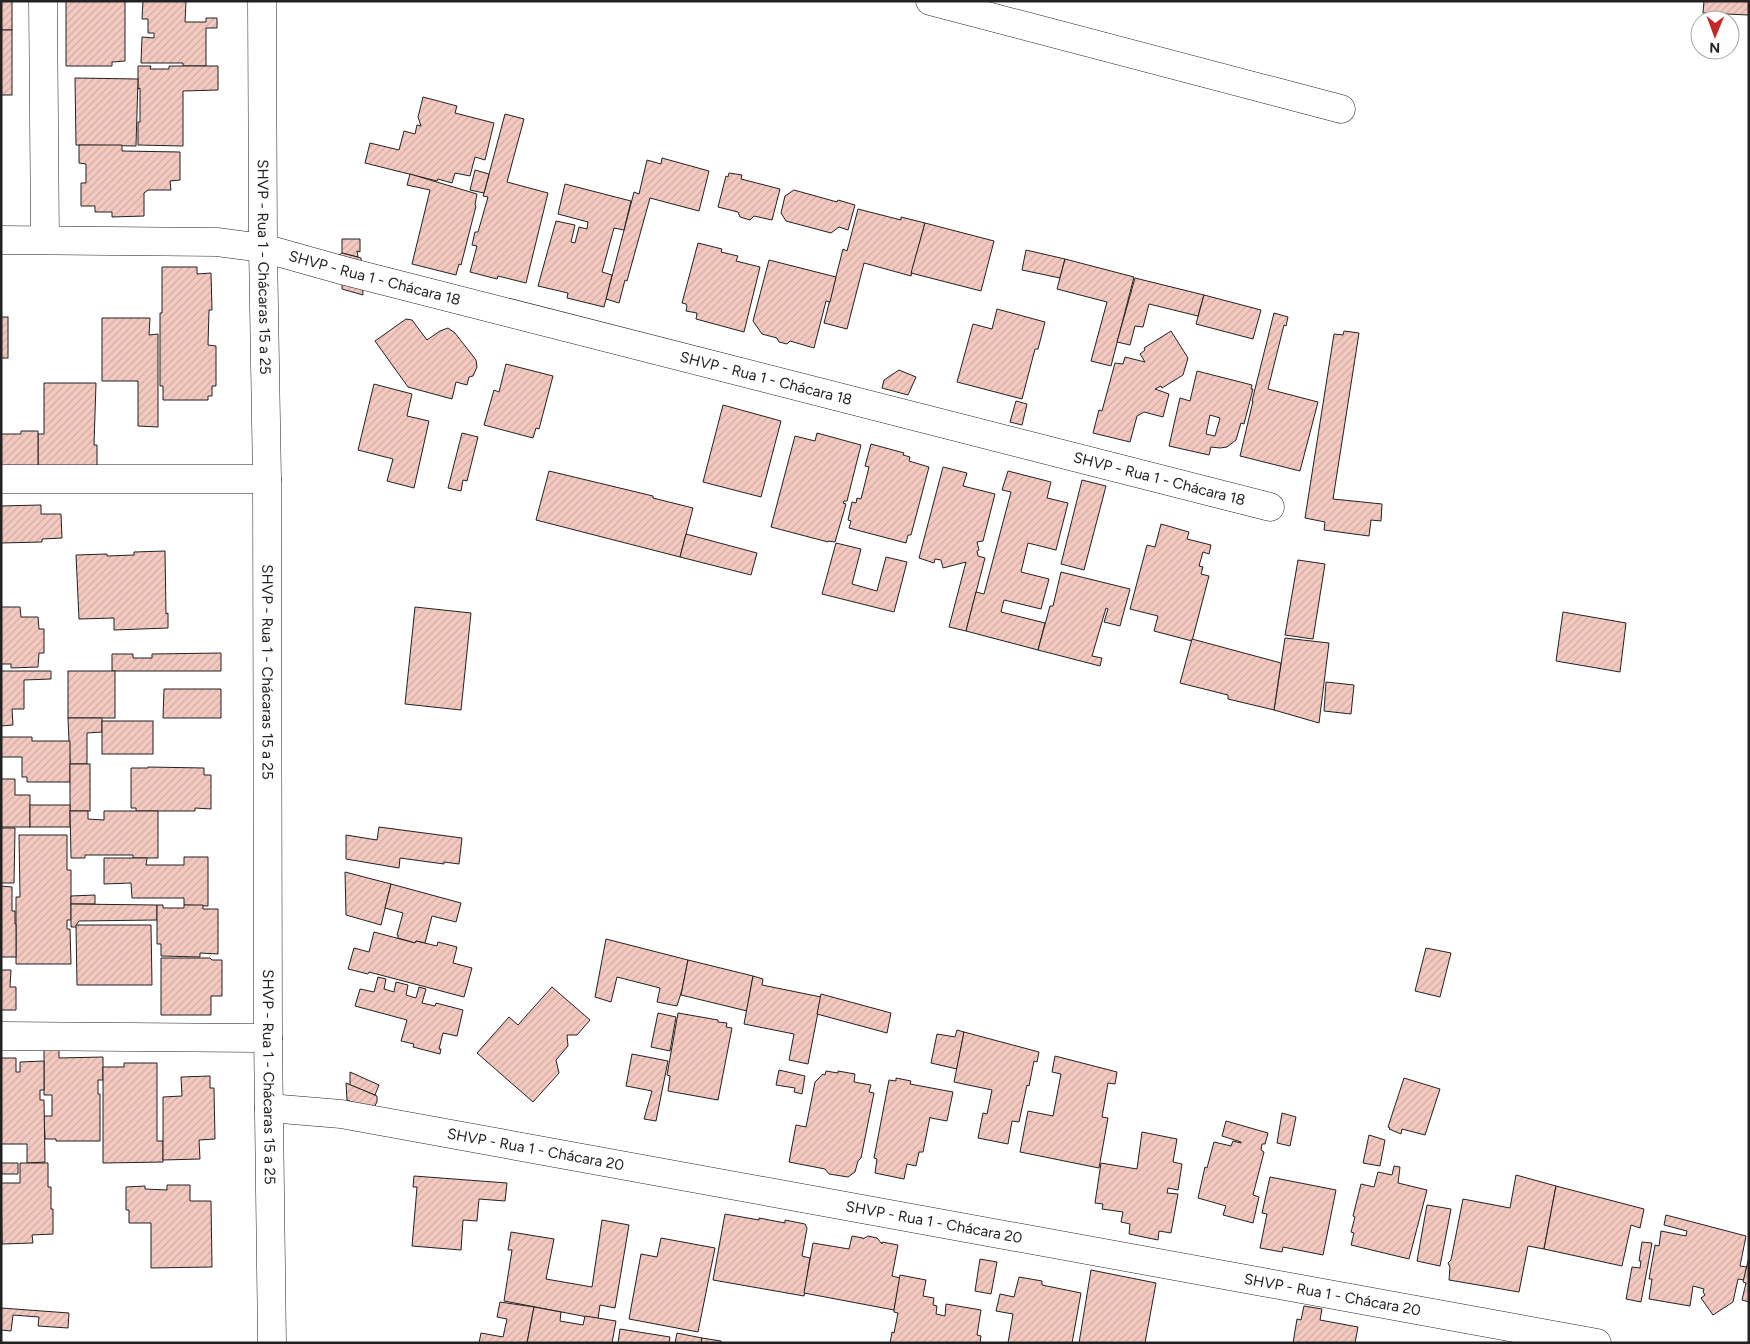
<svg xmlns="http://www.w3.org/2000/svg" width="1750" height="1344" font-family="Figtree,sans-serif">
	<defs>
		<pattern id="building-hatch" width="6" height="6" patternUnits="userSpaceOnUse" patternTransform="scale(1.25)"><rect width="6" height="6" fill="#f3c9c0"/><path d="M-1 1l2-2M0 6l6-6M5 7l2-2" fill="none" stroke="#d0aca5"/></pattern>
	</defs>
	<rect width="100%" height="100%" fill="#fff"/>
	<g fill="url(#building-hatch)" stroke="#222" fill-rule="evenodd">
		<rect x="1" y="1" width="11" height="29"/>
		<polygon points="66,1 125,1 125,61 112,62 112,66 66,66"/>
		<polygon points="143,1 186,1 185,22 206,22 206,18 217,18 217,28 206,28 206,66 183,66 183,63 141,63 142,37 154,38 154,33 148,33 148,19 142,19"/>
		<polygon points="1704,1 1749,1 1749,15 1703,13"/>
		<rect x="1" y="30" width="11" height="65"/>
		<polygon points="138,66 151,66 150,69 169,69 169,66 218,66 218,90 183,91 183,146 138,145 138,122 140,122 140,88 138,89"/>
		<polygon points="75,78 138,79 136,146 76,145"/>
		<polygon points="423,97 457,106 455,113 494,123 485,160 475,157 470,176 455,173 452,183 438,179 437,181 365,163 370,143 399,150 404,131 415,134 417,125 421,126 418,117"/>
		<polygon points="505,114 524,119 507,182 548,193 526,283 498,276 497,279 470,272 477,246 472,245 475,232 478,232 488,197 483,196 484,193"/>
		<polygon points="79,145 122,145 122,151 180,152 180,180 170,181 171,190 148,190 144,193 144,216 112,217 112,212 95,212 95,206 81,206 81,183 86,183 86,164 79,163"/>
		<polygon points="662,158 709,171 699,211 650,198 627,281 625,280 619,303 606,299 634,192 639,194 647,160 661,164"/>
		<polygon points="475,170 489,174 484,193 470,190"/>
		<polygon points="729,173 742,175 741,179 780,189 772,220 754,216 750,220 740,217 738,212 718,207 726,176 728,177"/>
		<polygon points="410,174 477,194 475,205 476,206 461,265 459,264 456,275 412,264 430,190 407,185"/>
		<polygon points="565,184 631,201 624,230 614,228 602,272 612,275 604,307 567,298 568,293 538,286 556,221 575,225 571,242 575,243 579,227 587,229 588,222 558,214"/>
		<polygon points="794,190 837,202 838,200 855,205 848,230 839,227 831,233 786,221 781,213 785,196"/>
		<polygon points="858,209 901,220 901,217 925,223 911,276 864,263 847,329 824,323 843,249 847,251"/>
		<polygon points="925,223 994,241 981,291 911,273"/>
		<polygon points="342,239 360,239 360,252 357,251 358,257 342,253"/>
		<polygon points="698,243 722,249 721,252 738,256 736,261 760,267 744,332 696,319 697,313 686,311 687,306 686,304 682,303"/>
		<polygon points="1026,250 1065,259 1060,278 1022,270"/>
		<polygon points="342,253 361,258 363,295 342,289 342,265 339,255"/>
		<polygon points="1065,259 1134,277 1111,366 1091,361 1107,302 1057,289"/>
		<polygon points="769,260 836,277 830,302 826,301 814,348 790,341 787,344 779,342 777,338 762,334 753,321"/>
		<polygon points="162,267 197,267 197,274 211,273 212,310 209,310 208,345 216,346 216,386 212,386 212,396 208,396 208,400 163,400 163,386 160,386 160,313 162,313"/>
		<polygon points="1135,278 1204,295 1198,316 1149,304 1143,327 1135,326 1130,345 1117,342"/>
		<polygon points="1204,295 1261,310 1253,339 1196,324"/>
		<polygon points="997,309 1045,322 1038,349 1035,349 1022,399 957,382 973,324 992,329"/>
		<polygon points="1274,313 1288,317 1286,326 1284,325 1268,389 1318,402 1300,471 1240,456 1253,401 1252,401"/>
		<rect x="1" y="317" width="7" height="41"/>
		<polygon points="102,318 150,318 149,335 158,334 158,427 138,426 138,381 102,381"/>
		<polygon points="406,319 412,320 427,340 440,331 448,328 455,333 476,360 477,367 473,376 469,377 467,385 456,382 452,399 408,387 375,341"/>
		<polygon points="1171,331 1188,358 1183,375 1162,388 1161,386 1155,389 1169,394 1163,417 1144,412 1137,416 1130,442 1093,433 1099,410 1102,411 1115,363 1123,364 1125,357 1145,362 1140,354 1145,350 1144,348"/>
		<polygon points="1344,331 1359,333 1333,499 1382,504 1381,521 1371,520 1369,536 1324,530 1325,522 1305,518 1334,334 1343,335"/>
		<polygon points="506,364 553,376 539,429 536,428 533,438 484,425 494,390 499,392"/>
		<polygon points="899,370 916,377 908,395 882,388 884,380"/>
		<path d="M1197 371 1252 385 1251 389H1253L1244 424 1241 423 1236 440 1227 447 1220 448 1211 447 1209 455 1169 446 1180 398 1190 401ZM1210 415 1220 418 1215 436 1206 434Z"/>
		<polygon points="44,383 96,383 94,445 97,445 97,467 38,468 38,434 44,434"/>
		<polygon points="374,384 412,394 407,416 429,421 414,488 387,481 393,459 358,450"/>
		<polygon points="1016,401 1027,404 1022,425 1010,422"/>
		<polygon points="723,405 781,421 761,497 703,482"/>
		<polygon points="21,431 38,431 38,468 1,468 1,434 21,434"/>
		<polygon points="462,433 478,437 467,481 463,480 461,491 448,488"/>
		<polygon points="817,433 861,445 847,501 844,501 843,503 846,504 835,542 828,541 828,542 771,527 795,436 815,441"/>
		<polygon points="871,444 904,453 903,455 910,457 909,461 929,467 911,535 908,535 906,543 849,528 851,521 848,520 852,502 856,503 857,498 861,499 869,467 865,466"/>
		<polygon points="943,467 967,473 963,486 995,494 983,541 977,542 979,550 977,551 978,556 985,558 966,631 949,627 966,562 943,568 941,560 935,559 934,563 919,558"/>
		<polygon points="549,471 653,496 653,498 693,508 680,557 536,520"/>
		<polygon points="1008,471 1051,482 1047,498 1068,503 1056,550 1028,543 1021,572 1049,579 1041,609 1004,600 1001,612 1045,623 1038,650 966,631 976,592 984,594 1011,492 1002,490"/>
		<polygon points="1082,480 1106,486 1084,570 1061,564"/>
		<polygon points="41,505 41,514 61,514 62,538 42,539 42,542 1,543 1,506"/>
		<polygon points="1161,524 1189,532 1187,539 1211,545 1209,554 1203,552 1199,566 1203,567 1201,574 1209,576 1192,641 1154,631 1158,616 1130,609 1147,545 1155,547"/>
		<polygon points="686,534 757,553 751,575 680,557"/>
		<polygon points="836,543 861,549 852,584 877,591 886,557 907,562 894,612 822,594"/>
		<polygon points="165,551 166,614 168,613 168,628 114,630 114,618 79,619 76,555 107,554 107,556 134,555 134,552"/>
		<polygon points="1298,560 1325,564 1313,639 1285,635"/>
		<polygon points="1061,572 1130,589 1120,626 1104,622 1108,609 1106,608 1092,656 1102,658 1100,666 1038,650 1050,606 1053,606"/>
		<polygon points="1,607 20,607 21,617 38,617 39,629 44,629 44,653 39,653 38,667 11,668 11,664 1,664"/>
		<polygon points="415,607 471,613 461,710 405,704"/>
		<polygon points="1563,612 1626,623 1620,672 1556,661"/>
		<polygon points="1285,638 1329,643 1319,723 1274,710"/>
		<polygon points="1192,639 1281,663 1274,710 1228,699 1228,695 1180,683"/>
		<polygon points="221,653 221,671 112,671 112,654 133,654 133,658 152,658 152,654"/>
		<polygon points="1,671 51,671 51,679 24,680 24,709 12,709 13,725 1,726"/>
		<rect x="68" y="671" width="47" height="47"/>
		<polygon points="1326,682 1354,685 1351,714 1324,711"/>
		<polygon points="164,689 221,689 221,718 163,718"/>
		<polygon points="68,718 102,718 102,732 87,733 87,764 70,764"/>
		<rect x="102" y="721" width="51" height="33"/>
		<polygon points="1,737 32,737 32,741 70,741 70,782 27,782 27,777 22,777 22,757 1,757"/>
		<rect x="70" y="764" width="20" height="47"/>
		<polygon points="148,767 204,768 204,775 211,775 211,809 195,808 195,811 136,811 136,808 131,808 131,768 148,768"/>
		<polygon points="1,779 15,779 15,795 30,795 30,827 1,827"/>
		<rect x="30" y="805" width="40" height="22"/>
		<polygon points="70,811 88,811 88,819 104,820 104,811 158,811 158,858 133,858 133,855 85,855 85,858 71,858"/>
		<polygon points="379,827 462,838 459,864 444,862 444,864 400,858 399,868 346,859 346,835 377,840"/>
		<polygon points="1,828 15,828 14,883 1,883"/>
		<polygon points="19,835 67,835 67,870 71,870 71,920 67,920 67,929 70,929 71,964 16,964 16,897 20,897"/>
		<polygon points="184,857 208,857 208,906 184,905 184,898 132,898 131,883 104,884 104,858 147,858 146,865 184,865"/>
		<polygon points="345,872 391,884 381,925 346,915"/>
		<polygon points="391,884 461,903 456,922 432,916 425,943 416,941 415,943 398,938 398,935 397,935 403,913 385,908"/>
		<polygon points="1,886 12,887 12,911 15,911 15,924 16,924 16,957 1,957"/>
		<polygon points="95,895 95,904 71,904 71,896"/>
		<polygon points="71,904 157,905 157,920 79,921 76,925 77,927 71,927"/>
		<polygon points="157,905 163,905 163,908 184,908 184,905 203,905 203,909 218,909 218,954 200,953 200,957 161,956 161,944 157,944"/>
		<polygon points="76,925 151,925 152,985 77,985"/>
		<polygon points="374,932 415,943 416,941 437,946 438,942 457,947 453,963 472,968 464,997 369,972 368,974 348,969 354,948 369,952"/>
		<polygon points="606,939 688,960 682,990 677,1006 657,1002 660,988 617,977 611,1002 595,997"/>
		<polygon points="1426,948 1451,953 1440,997 1415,991"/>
		<polygon points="161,958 210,958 212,960 222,960 222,996 211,996 211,1015 161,1015"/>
		<polygon points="688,960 753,976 747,1011 681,995"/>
		<polygon points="1,970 11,970 10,987 16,987 16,1010 1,1010"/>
		<polygon points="753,976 763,979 762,985 821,997 808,1064 789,1060 794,1034 744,1024"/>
		<polygon points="378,977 386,979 384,989 394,992 396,982 408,985 406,995 416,998 419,987 426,989 422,1003 435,1006 436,1003 463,1010 457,1036 443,1033 439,1049 441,1049 440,1054 413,1047 414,1044 401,1041 407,1020 355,1006 360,989 374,992"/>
		<polygon points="552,987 590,1020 577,1035 567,1035 568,1046 556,1060 559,1073 533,1102 477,1053 509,1017 518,1025"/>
		<polygon points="821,994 891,1013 887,1033 817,1014"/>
		<polygon points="658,1013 676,1017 670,1051 651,1047"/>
		<polygon points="678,1013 718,1020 718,1022 727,1023 726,1027 732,1028 718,1100 668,1091 670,1076 667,1075"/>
		<polygon points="957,1030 964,1032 957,1069 931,1063 937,1034 955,1037"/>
		<polygon points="964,1032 1039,1052 1037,1062 1034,1061 1029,1086 1027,1085 1019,1122 1012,1121 1008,1144 978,1138 983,1113 987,1114 992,1090 954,1082"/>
		<polygon points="59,1048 59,1058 103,1057 103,1080 98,1080 98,1094 100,1094 100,1141 56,1141 56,1139 45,1139 44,1116 52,1116 52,1095 44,1095 44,1049"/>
		<polygon points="632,1054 668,1061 656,1121 644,1119 652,1091 626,1086"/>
		<polygon points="1055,1056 1117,1072 1115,1084 1108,1083 1102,1117 1108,1118 1099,1168 1020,1152 1028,1111 1053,1116 1061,1074 1052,1072"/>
		<polygon points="1,1058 16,1058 16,1072 20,1072 20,1062 44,1061 44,1090 40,1090 40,1100 44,1100 45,1162 27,1163 27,1144 1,1144"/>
		<polygon points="124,1063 157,1063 157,1141 163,1141 163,1162 103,1163 103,1067 124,1067"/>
		<polygon points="779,1070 805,1076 802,1094 794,1092 795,1088 776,1085"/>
		<polygon points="826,1071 838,1073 838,1071 855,1074 854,1082 871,1085 869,1092 874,1093 861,1158 858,1161 855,1172 848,1177 829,1174 825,1169 789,1162 796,1125 806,1127 815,1082 823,1074 825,1075"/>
		<polygon points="350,1072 379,1085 375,1095 350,1085"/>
		<polygon points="210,1076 210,1088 214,1088 215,1139 199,1140 200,1159 163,1160 163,1097 182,1096 181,1077"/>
		<polygon points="896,1078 911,1081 910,1084 953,1092 947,1121 931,1118 930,1117 923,1152 919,1152 916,1166 907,1164 904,1179 875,1173 877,1159 874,1158 889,1080 896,1081"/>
		<polygon points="1404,1078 1440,1089 1425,1135 1402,1129 1401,1134 1389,1129 1390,1128 1388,1127"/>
		<polygon points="346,1083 377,1096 377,1102 374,1107 352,1102 347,1100"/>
		<polygon points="1282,1113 1296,1117 1290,1146 1277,1143"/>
		<polygon points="1226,1121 1268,1133 1265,1144 1262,1144 1261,1150 1264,1152 1253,1195 1259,1197 1253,1223 1223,1215 1226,1206 1198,1198 1205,1167 1207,1168 1214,1142 1231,1146 1233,1141 1241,1143 1241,1142 1222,1136"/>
		<polygon points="1142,1132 1177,1139 1173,1162 1182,1164 1178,1190 1168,1188 1167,1193 1178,1194 1171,1233 1159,1231 1158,1240 1129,1234 1130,1224 1121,1222 1123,1212 1102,1209 1103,1204 1095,1203 1101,1163 1137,1169"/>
		<polygon points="1369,1135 1385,1140 1380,1166 1363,1163"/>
		<polygon points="1,1163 18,1163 18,1174 2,1174"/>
		<polygon points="20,1163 48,1163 48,1187 51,1187 51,1209 53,1209 53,1234 32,1235 33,1243 2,1244 1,1183 20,1183"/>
		<polygon points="1394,1166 1400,1167 1398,1183 1427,1190 1409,1259 1351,1245 1354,1233 1351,1232 1355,1217 1353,1216 1361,1184 1374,1187 1378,1172 1392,1175"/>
		<polygon points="1516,1175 1556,1186 1544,1249 1528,1246 1519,1292 1449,1280 1450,1267 1448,1263 1451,1260 1463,1199 1510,1208"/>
		<polygon points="414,1176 507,1183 505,1201 479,1199 477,1221 463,1220 461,1250 412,1246 417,1187 413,1187"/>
		<polygon points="1270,1177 1336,1190 1323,1255 1283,1247 1282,1252 1260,1248 1267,1214 1262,1213"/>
		<polygon points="167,1185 190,1185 190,1201 211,1201 212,1267 151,1268 151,1223 129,1223 129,1210 126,1210 126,1187 145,1186 145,1189 167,1190"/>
		<polygon points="1556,1186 1644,1209 1640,1228 1631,1225 1622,1266 1544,1249"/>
		<polygon points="1427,1205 1451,1209 1440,1266 1417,1261"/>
		<polygon points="725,1214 759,1220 759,1218 785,1223 785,1220 805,1224 807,1228 802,1256 810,1258 804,1296 713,1280"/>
		<polygon points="1666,1215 1746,1236 1740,1266 1747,1267 1744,1280 1738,1279 1733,1302 1713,1315 1701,1298 1705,1295 1703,1292 1704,1289 1693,1286 1690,1306 1649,1299 1652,1279 1649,1279 1655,1245 1659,1246 1661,1231 1686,1236 1687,1231 1664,1225"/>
		<polygon points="602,1220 629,1225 615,1308 600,1305 598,1319 504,1301 512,1250 508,1250 511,1232 554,1239 546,1279 592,1287"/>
		<polygon points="852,1236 863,1238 863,1239 868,1236 877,1238 882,1244 882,1242 898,1245 892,1276 900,1278 894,1310 804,1293 813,1243 849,1249"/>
		<polygon points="661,1238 715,1248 698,1332 629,1319 641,1254 657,1257"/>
		<polygon points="1642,1242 1652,1243 1641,1302 1626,1299 1632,1267 1640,1268 1641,1261 1639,1261"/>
		<polygon points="1749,1257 1749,1302 1742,1300 1746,1283 1743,1282"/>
		<polygon points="980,1259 997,1262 991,1294 975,1291"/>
		<polygon points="1091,1270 1156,1283 1145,1343 1079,1343"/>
		<polygon points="900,1275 926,1280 923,1296 934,1298 933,1305 937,1306 936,1314 945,1316 946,1304 981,1310 977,1335 981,1336 980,1343 890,1343 892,1332 894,1333 898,1313 894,1312 894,1310"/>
		<polygon points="1019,1277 1042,1281 1042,1285 1081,1293 1072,1343 1008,1343 1013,1314 996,1311 1000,1294 1014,1297"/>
		<polygon points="500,1302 534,1307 527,1343 479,1343 481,1333 503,1337 507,1319 497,1317"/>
		<polygon points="1304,1306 1322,1309 1320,1320 1358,1327 1355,1343 1293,1343 1297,1319 1301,1320"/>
		<polygon points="534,1307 561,1312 560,1321 583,1325 585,1316 616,1321 612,1343 527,1343"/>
		<polygon points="1,1308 69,1313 68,1328 38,1326 39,1317 13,1315 11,1331 1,1330"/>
		<polygon points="620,1329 670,1337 669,1343 618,1343"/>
		<polygon points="677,1333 702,1338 701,1343 675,1343"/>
		<polygon points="702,1338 721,1341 721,1343 701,1343"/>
	</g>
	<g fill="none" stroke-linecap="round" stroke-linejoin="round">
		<defs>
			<g id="minor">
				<polyline points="43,1 45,240"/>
				<path id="s1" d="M262 1 263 248 267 479 268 1038 272 1343"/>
				<polyline points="930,1 1341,109"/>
				<path id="s2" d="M1 240 217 242 263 248 345 271 1270 507"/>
				<polyline points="1,479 267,479"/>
				<polyline points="1,1036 268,1038"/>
				<path id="s3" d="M269 1108 341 1114 1597 1343"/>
			</g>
		</defs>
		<use href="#minor" stroke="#222" stroke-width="29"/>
		<use href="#minor" stroke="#fff" stroke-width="28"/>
	</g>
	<g text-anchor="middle" stroke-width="4" stroke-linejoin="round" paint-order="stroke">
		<g font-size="15" fill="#222" stroke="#fff">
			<text dy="5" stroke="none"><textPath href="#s1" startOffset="266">SHVP - Rua 1 - Chácaras 15 a 25</textPath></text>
			<text dy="5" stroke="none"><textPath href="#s2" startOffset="378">SHVP - Rua 1 - Chácara 18</textPath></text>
			<text dy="5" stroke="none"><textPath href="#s2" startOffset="782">SHVP - Rua 1 - Chácara 18</textPath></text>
			<text dy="5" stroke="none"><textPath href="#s2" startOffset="1188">SHVP - Rua 1 - Chácara 18</textPath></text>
			<text dy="5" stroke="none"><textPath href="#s1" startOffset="671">SHVP - Rua 1 - Chácaras 15 a 25</textPath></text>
			<text dy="5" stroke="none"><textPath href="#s1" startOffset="1076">SHVP - Rua 1 - Chácaras 15 a 25</textPath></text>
			<text dy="5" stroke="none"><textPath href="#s3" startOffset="270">SHVP - Rua 1 - Chácara 20</textPath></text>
			<text dy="5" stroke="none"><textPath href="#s3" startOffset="675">SHVP - Rua 1 - Chácara 20</textPath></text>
			<text dy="5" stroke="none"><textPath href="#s3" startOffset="1080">SHVP - Rua 1 - Chácara 20</textPath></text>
		</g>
	</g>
	<rect width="1750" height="1344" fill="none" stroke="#222222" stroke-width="5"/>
	<g transform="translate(1715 35) rotate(181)"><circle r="24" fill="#ffffff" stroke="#a7a7a7"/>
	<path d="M0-4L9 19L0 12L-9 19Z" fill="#c62828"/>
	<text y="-8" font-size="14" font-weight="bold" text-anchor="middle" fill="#222222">N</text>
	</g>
</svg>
